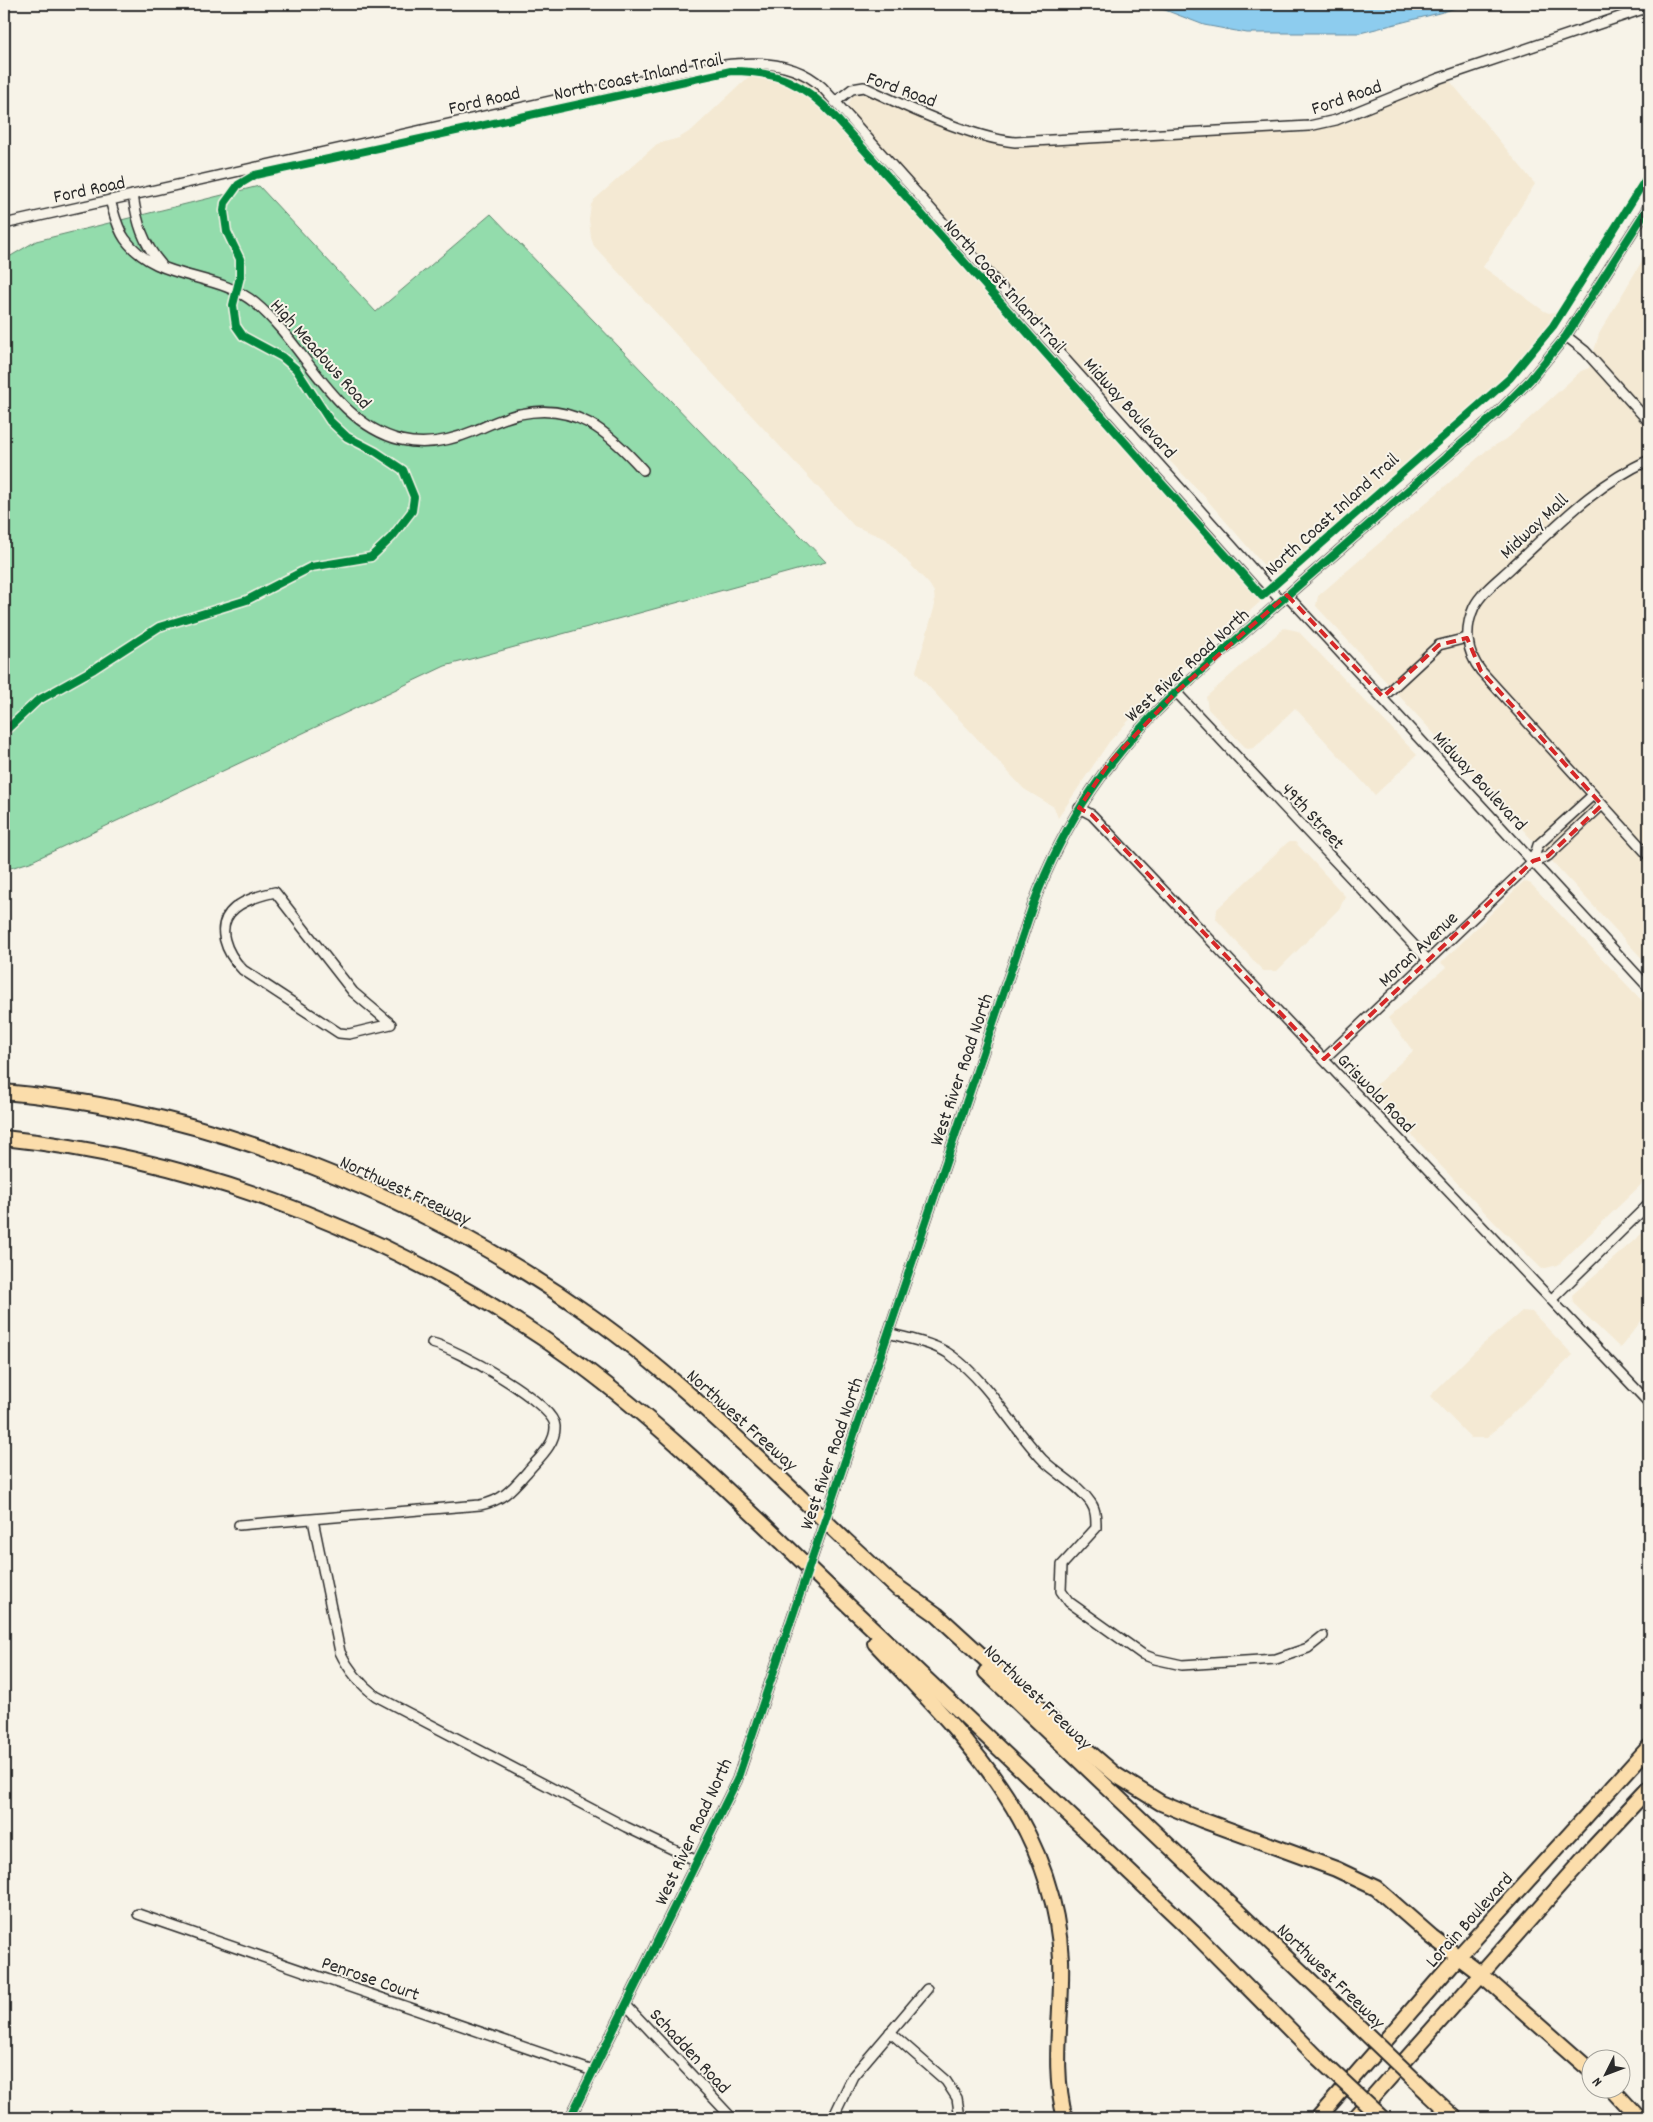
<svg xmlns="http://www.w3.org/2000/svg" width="1653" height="2122" font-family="Dekko,sans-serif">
	<rect width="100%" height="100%" fill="#f7f3e8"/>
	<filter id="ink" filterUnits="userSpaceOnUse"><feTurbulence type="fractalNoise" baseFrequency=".02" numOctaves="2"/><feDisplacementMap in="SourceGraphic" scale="10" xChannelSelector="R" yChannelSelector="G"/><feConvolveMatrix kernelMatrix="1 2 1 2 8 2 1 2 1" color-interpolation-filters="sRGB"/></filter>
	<g filter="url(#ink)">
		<g fill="#f4e9d3">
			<polygon points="758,68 800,77 816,88 1187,503 1210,534 1264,595 1259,603 1162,687 1132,717 1109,742 1058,818 1054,807 1024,789 918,675 916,671 935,605 934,592 929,584 886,539 854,526 594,246 591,238 589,219 591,205 594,200 657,144 679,138 692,130"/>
			<polygon points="1450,81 1535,184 1483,267 1544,311 1549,313 1565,310 1571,306 1533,358 1501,391 1292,574 1285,575 1275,574 1266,568 1202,494 1090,379 850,110 848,105 853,95 864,94 980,139 1024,147 1243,134 1304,133 1347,123 1410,95"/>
			<polygon points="1649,249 1649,966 1316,606 1318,596 1487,450 1509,437 1581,371 1589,368 1599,334"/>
			<polygon points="1284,628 1298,631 1417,755 1375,795 1295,708 1254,748 1247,749 1208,709 1206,697"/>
			<polygon points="1288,842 1295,842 1345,896 1340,908 1277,971 1263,971 1216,919 1217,909"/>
			<polygon points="1524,881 1531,884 1649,1008 1649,1177 1558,1265 1542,1269 1494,1222 1372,1093 1377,1084 1413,1051 1388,1018 1446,967 1441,963"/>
			<polygon points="1648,1228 1649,1311 1620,1348 1573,1303 1572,1295"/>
			<polygon points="1522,1311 1532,1312 1573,1355 1487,1438 1471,1438 1430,1396 1474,1352"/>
		</g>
		<polygon fill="#93dcac" stroke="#5f846c" points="259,186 376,312 491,214 826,562 445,666 30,862 4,870 4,260 36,241"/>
		<polygon fill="#8dccee" stroke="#668ca0" points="1136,4 1316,4 1323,7 1345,4 1468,4 1443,12 1360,33 1247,33 1204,25 1165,10"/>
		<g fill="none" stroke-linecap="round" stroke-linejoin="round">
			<defs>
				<g id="minor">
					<path d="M835 102 852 89 864 87C904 106 972 138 1015 142L1309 126 1336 120 1437 79 1649 7"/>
					<path d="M133 195C137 223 143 243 161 264"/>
					<path d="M110 200C114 213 117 228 125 239 156 282 217 271 255 303 305 344 333 423 401 440 426 446 450 441 474 431 489 425 504 417 520 414 575 402 609 432 643 470"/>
					<path d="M4 224 684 71C728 63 786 53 822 87L1281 601"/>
					<polyline points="1566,336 1585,351 1649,422"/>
					<path d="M1649 460C1593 486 1559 524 1514 565 1502 577 1482 591 1474 607 1464 629 1466 652 1481 671L1649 856"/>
					<polyline points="1287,595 1649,988"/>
					<polyline points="1176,692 1428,960"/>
					<polyline points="1383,697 1439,645 1467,638"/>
					<polyline points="1079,808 1092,815 1649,1403"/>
					<polyline points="1533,861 1538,845 1593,795"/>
					<path d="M275 892 353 992 391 1024 349 1034 339 1033 243 970C227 954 213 926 235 908 246 899 262 895 275 892Z"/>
					<polyline points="1324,1059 1533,861 1548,856 1602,805"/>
					<polyline points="1552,1299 1649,1204"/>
					<path d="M888 1333C909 1339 935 1343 952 1356 989 1383 1012 1427 1043 1460 1058 1475 1079 1485 1091 1503 1096 1510 1096 1519 1096 1528L1062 1565 1061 1591 1069 1602 1142 1654 1155 1659 1182 1665 1276 1659 1308 1648 1323 1636"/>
					<path d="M313 1520 340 1652C349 1671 360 1684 376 1696L626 1827 697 1861"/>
					<path d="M239 1525 480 1505C503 1501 513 1488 528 1471 538 1459 556 1444 555 1426 554 1403 455 1348 432 1343"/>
					<polyline points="138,1914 593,2071"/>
					<polyline points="626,2005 732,2118"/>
					<polyline points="890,2032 946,2081 957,2098 960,2118"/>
					<path d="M570 2118 737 1780 1033 905C1065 819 1110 755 1176 692L1497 413 1530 380 1566 336 1649 206"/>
					<polyline points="833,2118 853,2076 927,1989"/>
				</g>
				<g id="highway">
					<path d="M4 1092C209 1110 424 1197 591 1316 666 1369 732 1433 798 1495"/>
					<path d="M4 1138C210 1160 411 1241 578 1363 651 1417 716 1479 781 1541"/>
					<polyline points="844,1539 898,1589"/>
					<polyline points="892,1583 937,1615 1054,1722 1116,1775 1161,1803 1202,1820 1336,1869 1376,1888 1432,1937 1481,1974 1590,2070"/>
					<polyline points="830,1588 1198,1937 1318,2058"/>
					<path d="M875 1643C964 1737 1054 1822 1061 1959 1063 2012 1051 2067 1065 2118"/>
					<polyline points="986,1672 1352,2020"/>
					<polyline points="1613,2090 1639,2118"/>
					<polyline points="1427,2092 1455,2118"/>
					<polyline points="1318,2118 1458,1957 1649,1747"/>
					<polyline points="1354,2118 1593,1848 1649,1788"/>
				</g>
			</defs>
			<use href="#minor" stroke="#2b2b2b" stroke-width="12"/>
			<use href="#highway" stroke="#2b2b2b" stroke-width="18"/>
			<use href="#minor" stroke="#f7f3e8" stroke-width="9"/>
			<use href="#highway" stroke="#fbddab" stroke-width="14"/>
			<defs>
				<g id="highway-bridge">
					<polyline points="798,1495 844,1539"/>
					<polyline points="781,1541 830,1588"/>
					<polyline points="1352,2020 1427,2092"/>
					<polyline points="1318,2058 1382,2118"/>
				</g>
			</defs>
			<use href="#highway-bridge" stroke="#2b2b2b" stroke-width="18" stroke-linecap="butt"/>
			<use href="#highway-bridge" stroke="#fbddab" stroke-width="14"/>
			<defs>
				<g id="cycleway">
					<path d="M4 732 37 701 94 669 159 627 247 600 311 567 371 557 392 537 412 511 414 497 403 470 376 452 347 437 330 421 296 369 282 357 243 336 236 326 233 305 240 277V259L227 232 224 211 225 203 238 185 255 175 731 71C777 71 804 83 835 117L1262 596 1510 378 1553 326 1649 174"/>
					<path d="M570 2118 737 1780 1033 905C1065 819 1110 755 1176 692L1497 413 1530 380 1566 336 1649 206"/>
				</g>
			</defs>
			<use href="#cycleway" stroke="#f7f3e8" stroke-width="11"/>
			<use href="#cycleway" stroke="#00873e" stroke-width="8"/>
		</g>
	</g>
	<path fill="none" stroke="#d62828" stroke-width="4" stroke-dasharray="10 6" stroke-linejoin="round" d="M1287 595 1383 697 1439 645 1467 638 1481 671 1602 805 1548 856 1533 861 1324 1059 1092 815 1079 808 1109 763 1176 692Z"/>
	<g text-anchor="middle" stroke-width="4" stroke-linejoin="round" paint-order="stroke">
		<g font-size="19" fill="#2b2b2b" stroke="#f7f3e8">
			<text transform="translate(638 75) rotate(-12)" y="7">North Coast Inland Trail</text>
			<text transform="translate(902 88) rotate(20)" y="7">Ford Road</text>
			<text transform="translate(1346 96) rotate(-19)" y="7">Ford Road</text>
			<text transform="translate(484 99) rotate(-13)" y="7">Ford Road</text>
			<text transform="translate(89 188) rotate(-12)" y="7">Ford Road</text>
			<text transform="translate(1006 285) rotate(48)" y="7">North Coast Inland Trail</text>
			<text transform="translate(322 353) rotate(48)" y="7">High Meadows Road</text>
			<text transform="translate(1131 407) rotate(48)" y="7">Midway Boulevard</text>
			<text transform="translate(1331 513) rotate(-42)" y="7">North Coast Inland Trail</text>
			<text transform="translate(1533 525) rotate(-43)" y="7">Midway Mall</text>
			<text transform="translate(1186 664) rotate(-42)" y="7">West River Road North</text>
			<text transform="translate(1481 780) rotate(47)" y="7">Midway Boulevard</text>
			<text transform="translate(1314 815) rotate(47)" y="7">49th Street</text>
			<text transform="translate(1417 948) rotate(-43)" y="7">Moran Avenue</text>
			<text transform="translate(960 1069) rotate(-71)" y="7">West River Road North</text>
			<text transform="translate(1377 1092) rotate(46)" y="7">Griswold Road</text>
			<text transform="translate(406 1189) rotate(25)" y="7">Northwest Freeway</text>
			<text transform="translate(743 1419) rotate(42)" y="7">Northwest Freeway</text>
			<text transform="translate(830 1453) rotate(-71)" y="7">West River Road North</text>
			<text transform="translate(1039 1696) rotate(44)" y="7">Northwest Freeway</text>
			<text transform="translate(692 1831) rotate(-65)" y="7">West River Road North</text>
			<text transform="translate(1468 1919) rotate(-48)" y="7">Lorain Boulevard</text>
			<text transform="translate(1332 1975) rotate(44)" y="7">Northwest Freeway</text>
			<text transform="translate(371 1977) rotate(19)" y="7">Penrose Court</text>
			<text transform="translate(691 2050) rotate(47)" y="7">Schadden Road</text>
		</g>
	</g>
	<rect width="1653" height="2122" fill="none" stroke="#f7f3e8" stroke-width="20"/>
	<rect x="10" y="10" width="1633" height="2102" fill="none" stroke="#2b2b2b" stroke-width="2" filter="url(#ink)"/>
	<g transform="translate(1606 2074) rotate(228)"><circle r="24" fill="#f7f3e8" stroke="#a5a39c"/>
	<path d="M0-4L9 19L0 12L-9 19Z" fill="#2b2b2b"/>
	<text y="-8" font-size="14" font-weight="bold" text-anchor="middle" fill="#2b2b2b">N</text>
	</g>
</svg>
